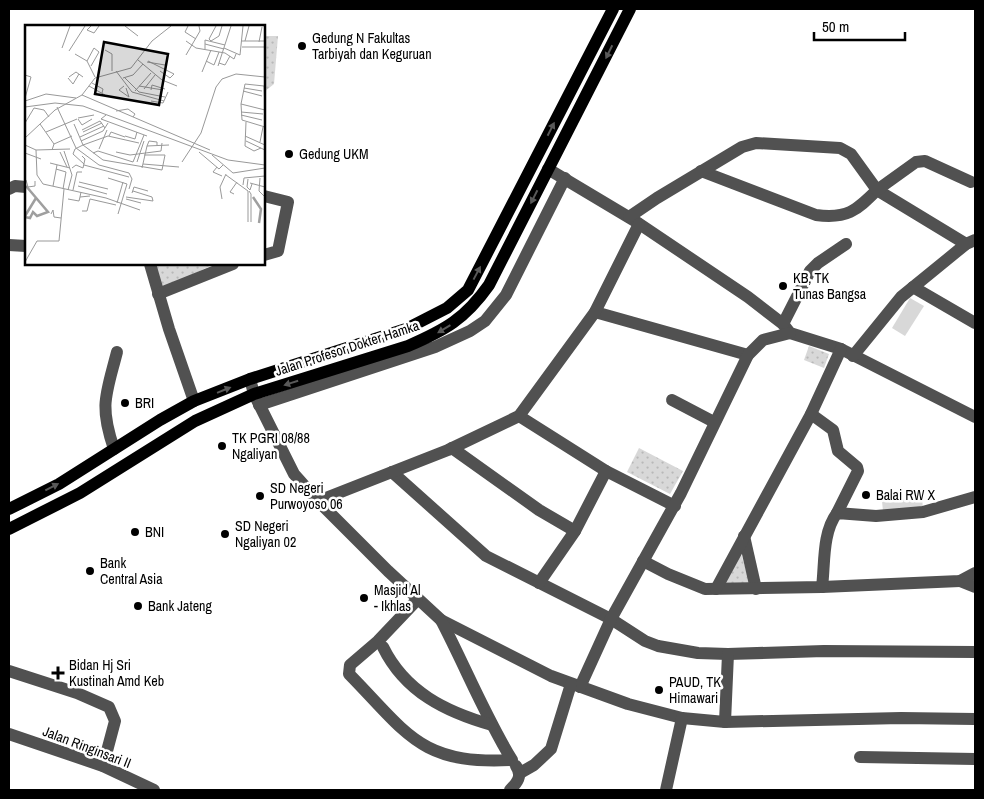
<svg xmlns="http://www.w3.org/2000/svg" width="984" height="799" font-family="'Archivo Narrow',sans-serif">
	<defs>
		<pattern id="park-dots" width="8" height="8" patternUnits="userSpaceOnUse" patternTransform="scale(1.25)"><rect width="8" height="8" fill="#d8d8d8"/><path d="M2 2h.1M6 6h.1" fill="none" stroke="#b8b8b8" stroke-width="1.8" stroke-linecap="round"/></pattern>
	</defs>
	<rect width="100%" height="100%" fill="#fff"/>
	<g fill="url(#park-dots)">
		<polygon points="264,36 278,36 274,84 264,92"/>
		<polygon points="155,264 214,264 161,290"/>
		<polygon points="809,346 829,354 824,368 804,360"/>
		<polygon points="639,448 683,471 670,494 627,472"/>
		<polygon points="740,550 750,584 723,586"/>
	</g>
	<g fill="#d8d8d8">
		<polygon points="910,298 924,306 905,336 892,328"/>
		<polygon points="922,498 923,509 883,511 882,501"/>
	</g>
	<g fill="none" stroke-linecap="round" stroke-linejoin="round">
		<g stroke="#515151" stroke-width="12">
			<polyline points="548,169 635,221 748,297 783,324 790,333 841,349 975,417"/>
			<path d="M701 171 816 215C847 219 856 211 877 190L966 244"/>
			<polyline points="9,189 15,186 26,187"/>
			<polyline points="264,196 288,202 278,251 264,255"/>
			<polyline points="629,217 657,198 742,147 756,143 840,148 851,154 877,190 916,162 925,161 971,182"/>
			<polyline points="9,245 26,246"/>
			<polyline points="150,264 169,329 194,401"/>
			<polyline points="913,287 975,323"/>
			<polyline points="158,294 233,264"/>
			<polyline points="595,312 748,355"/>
			<polyline points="783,324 810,271 818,263 846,244"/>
			<polyline points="853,356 901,297 966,244 975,240"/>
			<polyline points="250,379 254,394 294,474 318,501 388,571 441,620 551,676 628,704 682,718 725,722 901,718 975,719"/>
			<polyline points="672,400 714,422"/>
			<polyline points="259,405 435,347 470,331 485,321 506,295 565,178"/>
			<polyline points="811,414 833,430 838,451 857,467 858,471 837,513"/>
			<polyline points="519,416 606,471 675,506"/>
			<polyline points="452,448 539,510 575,531"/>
			<path d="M114 449C99 405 106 395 117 352"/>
			<polyline points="392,472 486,556 611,619 645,641 658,646 698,653 728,654 824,651 975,652"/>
			<polyline points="318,501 448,450 519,416 595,312 639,224"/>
			<polyline points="744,536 756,589"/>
			<polyline points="643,561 668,574 705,589 822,587 960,581 975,573"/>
			<polyline points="960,581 975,587"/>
			<polyline points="539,583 575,531 606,471"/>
			<path d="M822 587C825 564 822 533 837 513L876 516 923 512 975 497"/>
			<polyline points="716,589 811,414 841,349"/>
			<path d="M417 600 378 641 350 665 349 674C408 734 420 765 512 760 485 716 465 666 441 620"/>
			<path d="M383 647C405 692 446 712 492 725"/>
			<polyline points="9,671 77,693 109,707 115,721 103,766"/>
			<polyline points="580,687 611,619 681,493 748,355 763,340 790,333"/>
			<polyline points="725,722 728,654"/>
			<polyline points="9,734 103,766 154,790"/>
			<polyline points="860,757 975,759"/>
			<polyline points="520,773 534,765 551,749 571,684"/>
			<path d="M510 790C517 783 523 776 516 766"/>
			<polyline points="666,790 682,718"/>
		</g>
		<g stroke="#000" stroke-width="12">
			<polyline points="9,509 59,484 160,420 194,401 250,379 406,329 447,308 468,290 613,9"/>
			<path d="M9 529 80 493 195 421 254 394 408 346C445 330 465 319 489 285L630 9"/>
		</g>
	</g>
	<defs><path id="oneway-solid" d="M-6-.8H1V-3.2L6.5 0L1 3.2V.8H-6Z" transform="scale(1.25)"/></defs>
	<g fill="#595959">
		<use href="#oneway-solid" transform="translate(609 52) rotate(116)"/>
		<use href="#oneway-solid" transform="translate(551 129) rotate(-63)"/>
		<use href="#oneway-solid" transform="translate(534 197) rotate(117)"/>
		<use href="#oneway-solid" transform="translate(477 273) rotate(-62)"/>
		<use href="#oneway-solid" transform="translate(444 329) rotate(149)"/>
		<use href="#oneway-solid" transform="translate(291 383) rotate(163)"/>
		<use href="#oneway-solid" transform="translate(224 390) rotate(-22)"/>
		<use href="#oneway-solid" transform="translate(52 487) rotate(-27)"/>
	</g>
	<g fill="#000" stroke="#fff" stroke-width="2">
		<circle cx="302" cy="46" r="5"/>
		<circle cx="289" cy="154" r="5"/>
		<circle cx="783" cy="286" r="5"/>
		<circle cx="125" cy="403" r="5"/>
		<circle cx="222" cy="446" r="5"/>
		<circle cx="866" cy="495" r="5"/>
		<circle cx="260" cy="496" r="5"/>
		<circle cx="135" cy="532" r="5"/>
		<circle cx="225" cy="534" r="5"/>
		<circle cx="90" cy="571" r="5"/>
		<circle cx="364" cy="598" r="5"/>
		<circle cx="138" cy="606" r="5"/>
		<path d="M55.5 665.5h5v5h5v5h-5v5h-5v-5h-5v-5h5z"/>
		<circle cx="659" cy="690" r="5"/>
	</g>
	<g text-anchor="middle" stroke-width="5" stroke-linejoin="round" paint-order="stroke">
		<g font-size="14" fill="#000" stroke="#fff" text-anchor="start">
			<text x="312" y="43">Gedung N Fakultas<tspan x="312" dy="16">Tarbiyah dan Keguruan</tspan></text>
			<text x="299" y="159">Gedung UKM</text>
			<text x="793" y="283">KB, TK<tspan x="793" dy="16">Tunas Bangsa</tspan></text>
			<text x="135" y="408">BRI</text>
			<text x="232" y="443">TK PGRI 08/88<tspan x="232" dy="16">Ngaliyan</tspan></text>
			<text x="270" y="493">SD Negeri<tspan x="270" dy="16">Purwoyoso 06</tspan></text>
			<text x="876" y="500">Balai RW X</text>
			<text x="235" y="531">SD Negeri<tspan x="235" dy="16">Ngaliyan 02</tspan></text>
			<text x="145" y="537">BNI</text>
			<text x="100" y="568">Bank<tspan x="100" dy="16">Central Asia</tspan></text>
			<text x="374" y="595">Masjid Al<tspan x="374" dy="16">- Ikhlas</tspan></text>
			<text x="148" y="611">Bank Jateng</text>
			<text x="69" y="670">Bidan Hj Sri<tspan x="69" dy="16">Kustinah Amd Keb</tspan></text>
			<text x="669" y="687">PAUD, TK<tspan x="669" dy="16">Himawari</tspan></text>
		</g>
		<g font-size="14" fill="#000" stroke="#fff">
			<text transform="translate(347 348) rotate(-18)" y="5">Jalan Profesor Dokter Hamka</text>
			<text transform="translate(87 747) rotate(21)" y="5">Jalan Ringinsari II</text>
		</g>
	</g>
	<g transform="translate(25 25)">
		<rect width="240" height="240" fill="#fff"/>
		<path fill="none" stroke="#9f9f9f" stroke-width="2.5" d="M228 172 236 184 234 198M0 191 11 173M0 192 5 193 8 187 12 191 23 187 1 161"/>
		<path fill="none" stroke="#999" stroke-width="1" d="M66 1 62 5 69 8 74 1M100 1 113 11M163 1 160 7 171 14M161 16 171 23 200 28 209 34 211 29M186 16 194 11 197 1M186 16 184 14 191 1M216 16H240M220 16 224 1M234 17 237 2M180 19 199 24M217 22H240M37 23 45 1M199 23 215 30 218 1M180 24V15L200 20M80 25 87 29V46M44 26 60 1M50 29 62 36 70 52M161 30 175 6 174 1M113 35 137 55 152 61M62 36 69 23 74 27 66 41M123 36 149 49 145 53 135 46M181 36 189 40 194 27M122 37 140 40M194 38 200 40 205 31M193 41 206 1M91 46 107 67 139 76M177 47 186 25M0 50 6 52 0 73M44 52 51 47 58 52M99 52 114 67 140 72M43 53 48 59 54 49M98 53 108 50 118 39M67 58 78 64 77 68M64 61 80 70M99 61 94 65 104 72 101 63M114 61 138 65M219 63 237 66M119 64 130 50M126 65 127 60 140 64M110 66 126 48M218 66 237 71M57 70 185 125M0 76 21 69 51 73M126 76 138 78 143 67M216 79 240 85M0 82 30 78 58 81 203 135 240 140M32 82 51 123 74 140 104 148 107 154 104 164M240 82 239 61 220 59 216 79 217 95 240 102M91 86 103 84 110 89 108 92M216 87 238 89M81 90 76 94 122 111M216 90 237 95M53 93 69 90M53 94 57 100 67 94M221 97 220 121 229 126 236 123M0 98 9 83 19 85 24 92M15 99 29 119M49 99 58 120 50 124 48 129 59 139M57 105 75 96 80 103M21 107 52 94M58 107 77 98M83 111 58 120 78 135 137 145 140 130H119M83 111 114 118M84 111 86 107 100 112M100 111 110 114 112 107M220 111 240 120M55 112 79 101M0 113 30 85 57 70 70 53 106 43 127 16 146 1M56 116 78 106 83 98M221 116 240 125M235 117 238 102M0 120 11 125 45 124M122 121 124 116 132 117V120M74 124 82 105M11 125 12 150 18 159 81 173 115 185M27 125 29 119 47 111M39 126 47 150 43 165M35 127 42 142M91 127 105 130 136 126 137 118M174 127 194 144 198 140M0 128 16 134M68 128 73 126 108 137 119 110M187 130 208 148 240 143M112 137 119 116M157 137 176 108 191 62 197 54 211 49 240 52M25 138 45 143M118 139 154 142M59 140 104 152M192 142 188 147 197 151M47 143 51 140 58 143 60 134 57 131M117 143 122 121 144 120M31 144 41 147 38 164M201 150 223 166V197M83 153 102 159 93 189M235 153 234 166 240 172M223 154 222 162 225 165 227 159M1 155 3 162 10 161V156M54 157 83 164M225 158 240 162M218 160 219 153 240 151M28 161 32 140M53 161 82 169M48 165 52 147H57M108 166 127 172 128 176M224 166 226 169V197M56 167 55 172 65 171M107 168 109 162 123 166M209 169 205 167 212 157M101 172 128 176M43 174 54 176 55 172M101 174 116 178M197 174 195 162 201 149M92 178 98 157M57 186H62L65 174 91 180M26 189 28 185 29 192 36 193M0 237 12 216H34L39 164"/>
		<path fill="#000" fill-opacity="0.15" stroke="#000" stroke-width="2.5" d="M79 17 143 29 134 80 70 69Z"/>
		<rect width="240" height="240" fill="none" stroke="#000" stroke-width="2.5"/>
	</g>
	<rect width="984" height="799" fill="none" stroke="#000000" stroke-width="20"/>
	<path d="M814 32v8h91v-8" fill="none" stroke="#000000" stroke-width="2.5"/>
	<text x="822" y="32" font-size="15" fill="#000000" stroke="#ffffff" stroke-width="4" paint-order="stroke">50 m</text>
</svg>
